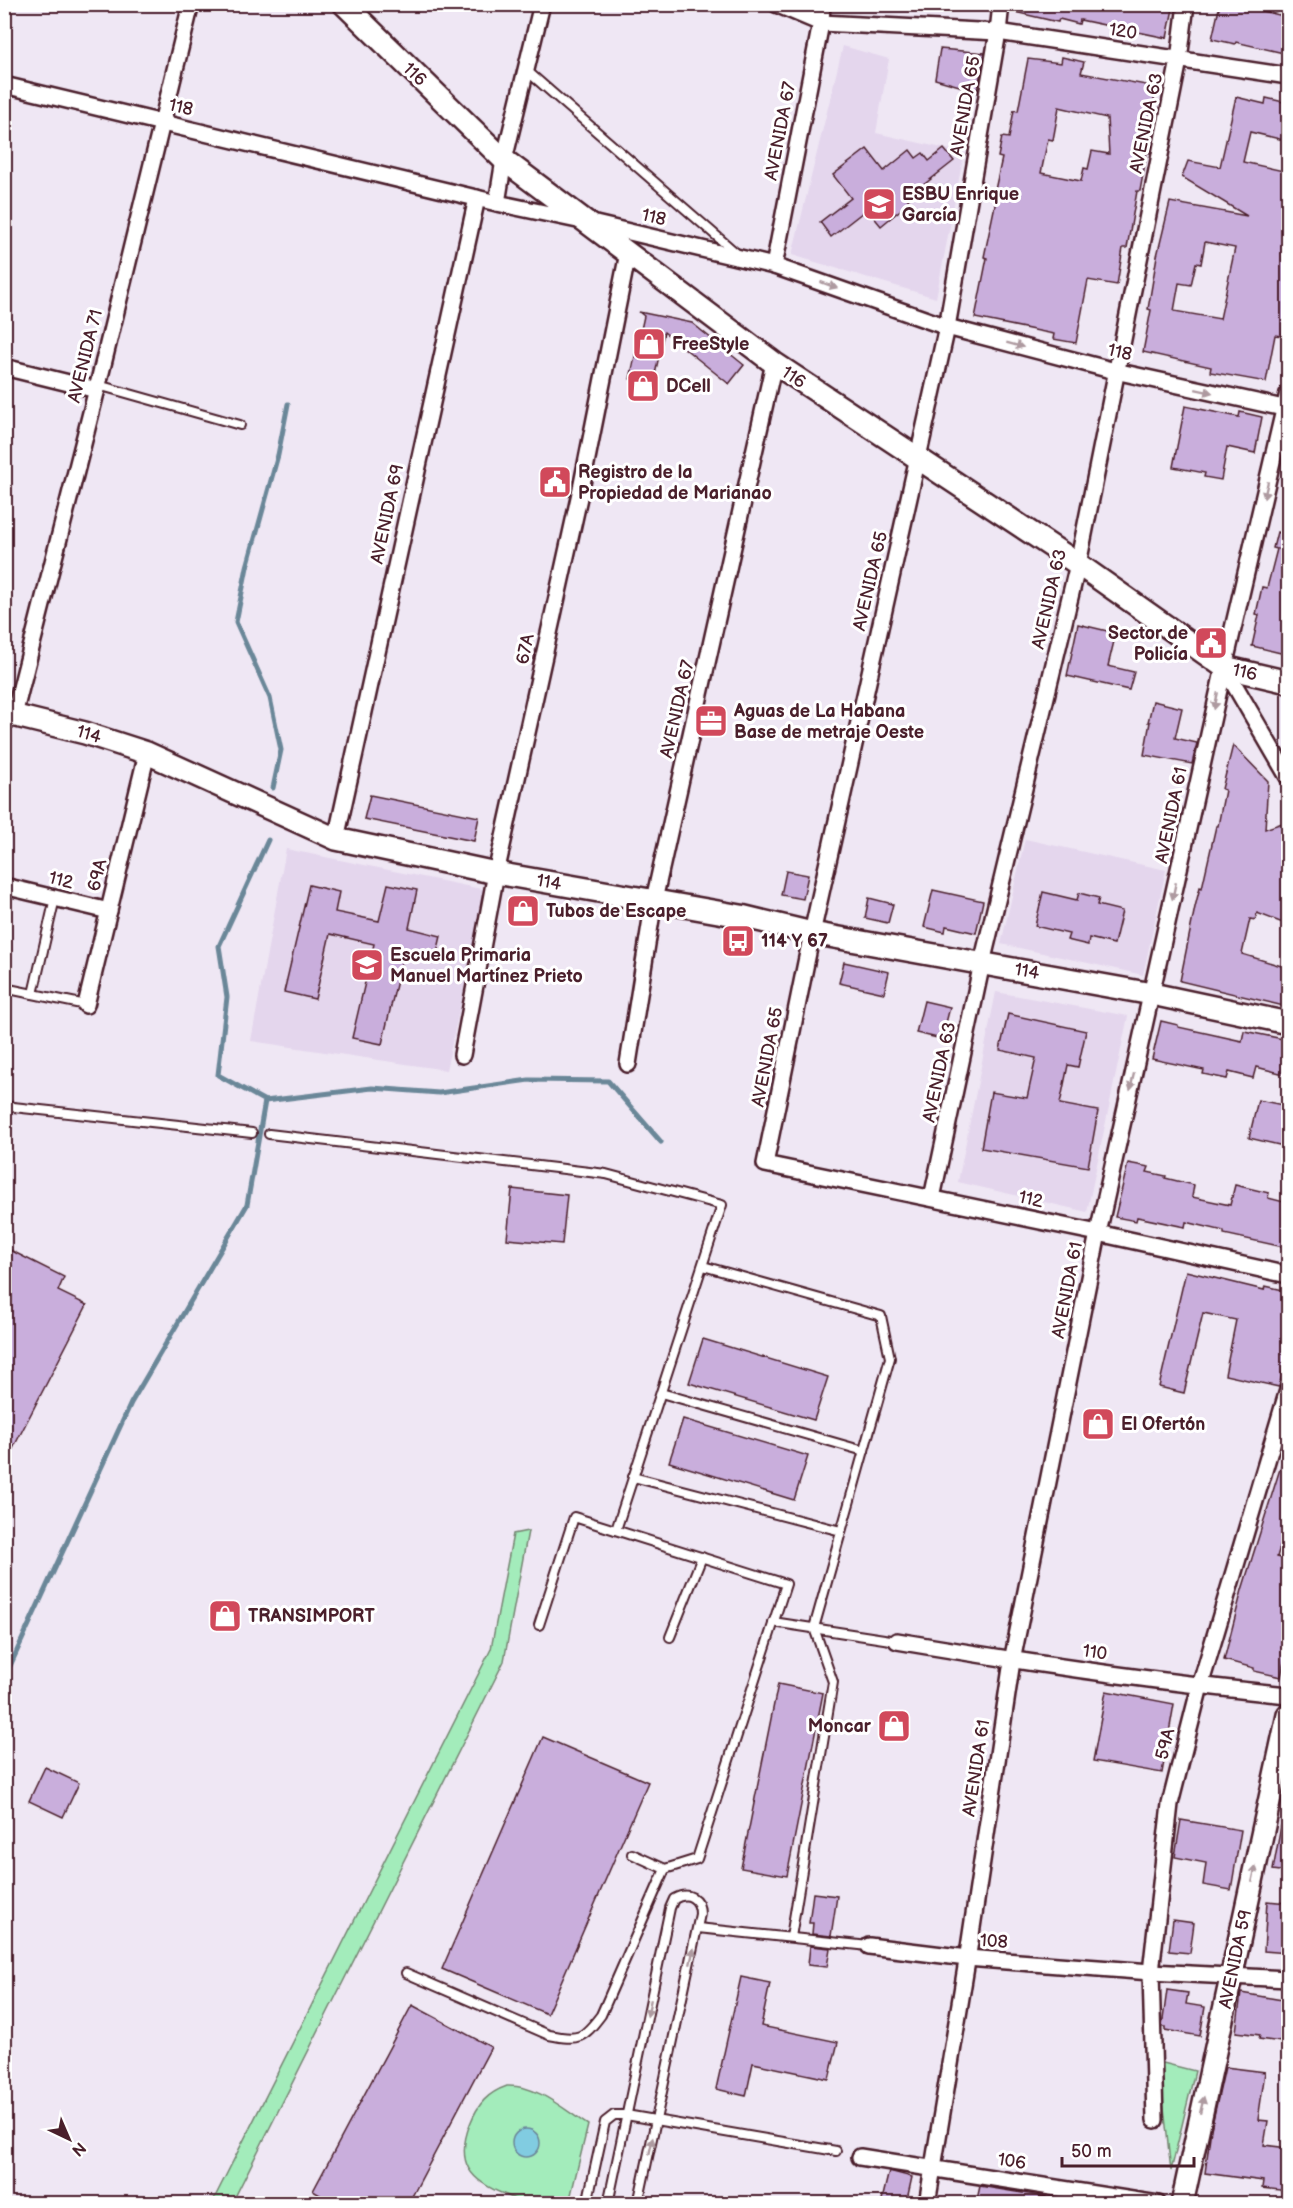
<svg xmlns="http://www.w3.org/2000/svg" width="1293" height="2208" font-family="'Balsamiq Sans',sans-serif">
	<rect width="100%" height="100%" fill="#efe7f4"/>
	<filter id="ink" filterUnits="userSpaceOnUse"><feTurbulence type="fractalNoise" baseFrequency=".0167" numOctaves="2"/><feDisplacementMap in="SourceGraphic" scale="12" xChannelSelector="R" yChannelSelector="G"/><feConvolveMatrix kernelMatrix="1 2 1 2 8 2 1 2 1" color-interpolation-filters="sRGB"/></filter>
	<g filter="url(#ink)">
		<g fill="#e4d6ed">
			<polygon points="843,46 889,59 876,133 964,153 936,298 792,255"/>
			<polygon points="1025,839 1166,870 1143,975 1001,944"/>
			<polygon points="286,849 486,890 446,1070 251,1041"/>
			<polygon points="996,992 1128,1016 1087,1212 958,1182"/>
		</g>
		<g fill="#a3ecbb" stroke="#768673" stroke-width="1.5">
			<polygon points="528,1531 504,1661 232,2203 212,2203 491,1649 513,1534"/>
			<polygon points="1159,2062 1195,2071 1171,2171"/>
			<path d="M507 2086C538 2085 563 2109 588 2125L569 2203C556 2203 540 2206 527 2203 520 2202 512 2198 506 2195 470 2181 455 2163 470 2124 478 2104 487 2093 507 2086Z"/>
		</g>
		<circle fill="#81cce1" stroke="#6b8798" stroke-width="1.5" cx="526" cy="2143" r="14"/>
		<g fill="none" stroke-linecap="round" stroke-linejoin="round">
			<g stroke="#6b8798" stroke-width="5">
				<polyline points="273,788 281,750 270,698 236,622 247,567 278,455 288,404"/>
				<polyline points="268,840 219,946 227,997 218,1075 265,1101 372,1088 439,1093 529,1080 608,1081 661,1142"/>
				<polyline points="4,1679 131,1403 247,1205 265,1101"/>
			</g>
		</g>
		<g fill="#c9aedc" stroke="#4a1f2b" stroke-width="1.5" fill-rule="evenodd">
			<polygon points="1011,4 1174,4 1167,38 1080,20 1079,24 1059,19 1058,22 1010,11"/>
			<polygon points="1220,4 1244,4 1244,7 1288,17 1288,54 1236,42 1235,44 1212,39"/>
			<polygon points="940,49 985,53 977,91 935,79"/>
			<path d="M1062 57 1084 62 1081 73 1157 87 1146 134 1154 136 1150 153 1147 152 1140 191H1137L1127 248H1123L1117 285 1088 280 1076 343 1053 339 1054 334 975 318 987 258 984 257 996 200 993 199 1002 158 998 157 1002 137 1009 138 1014 110 1018 111 1028 59 1061 63ZM1059 107 1107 118 1109 154 1092 151 1088 169 1084 168 1081 181 1041 173 1048 139 1053 140Z"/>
			<path d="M1236 97 1265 104 1266 98 1288 103V141L1250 132 1243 162 1288 172V303L1282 336 1275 335 1266 382 1210 372 1211 367 1143 352 1151 310 1148 309 1157 256 1170 202 1247 216 1182 177 1188 161 1220 167ZM1205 242 1235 248 1220 319 1174 311 1179 283 1191 285 1196 263 1201 264Z"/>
			<polygon points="867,149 884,171 910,150 916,158 923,153 929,161 944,149 954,161 907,198 910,202 881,226 867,209 831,237 820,222 851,198 833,175"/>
			<polygon points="639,312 692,323 744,365 729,384 664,332 653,384 630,379 644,316"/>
			<polygon points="1185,406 1239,417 1240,412 1262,417 1255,453 1227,447 1221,480 1204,477 1205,473 1173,467"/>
			<polygon points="1283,522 1288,523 1288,640 1285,654 1252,646 1259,615 1256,614 1262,587 1267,588 1277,549 1273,548 1277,532 1280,533"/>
			<polygon points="1078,624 1116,633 1108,666 1134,672 1129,690 1067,676"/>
			<polygon points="1153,701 1182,708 1175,738 1197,743 1192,764 1144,755 1150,722 1148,722"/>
			<polygon points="1233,745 1268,781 1265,829 1288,821 1288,925 1257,913 1255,920 1250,919 1242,954 1288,968 1288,1007 1180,981 1195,907 1200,887 1202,888 1216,826 1218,826 1225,790 1222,789"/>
			<polygon points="370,795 479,817 474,841 364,819"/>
			<polygon points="786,871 808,875 803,899 781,895"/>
			<polygon points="388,884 417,890 409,928 441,936 436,958 404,951 382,1044 352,1038 374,944 330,934 315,999 284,992 309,885 339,892 335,912 379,921"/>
			<polygon points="933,890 983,901 976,933 946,926 945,932 924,927"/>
			<polygon points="1043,892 1077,900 1079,893 1099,898 1097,905 1122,911 1114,944 1089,938 1088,945 1067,940 1069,934 1035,926"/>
			<polygon points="869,898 893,904 888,923 865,918"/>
			<polygon points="844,962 889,972 884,993 839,983"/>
			<polygon points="924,1001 950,1007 942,1039 916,1033"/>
			<polygon points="1008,1014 1086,1031 1078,1067 1068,1065 1060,1104 1098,1111 1088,1167 981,1148 991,1092 1027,1098 1036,1058 1000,1050"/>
			<polygon points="1161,1021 1178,1025 1178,1027 1242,1041 1244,1031 1288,1040 1288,1075 1256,1067 1253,1078 1229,1072 1227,1079 1203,1074 1204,1070 1152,1059"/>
			<polygon points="1258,1100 1288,1106 1288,1147 1249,1138"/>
			<polygon points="1128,1163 1149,1167 1147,1172 1166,1176 1165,1178 1194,1185 1192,1197 1230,1205 1235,1185 1269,1193 1268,1198 1288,1203 1288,1248 1224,1234 1224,1231 1186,1222 1185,1227 1137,1217 1136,1221 1115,1217"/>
			<polygon points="512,1189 567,1195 562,1244 507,1239"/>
			<polygon points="4,1247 64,1277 58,1291 87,1305 4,1466"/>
			<polygon points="1186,1271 1264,1290 1265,1286 1288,1291 1288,1347 1279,1387 1225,1375 1236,1320 1203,1313 1184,1393 1159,1387"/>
			<polygon points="703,1339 828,1377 814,1420 689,1383"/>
			<polygon points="683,1419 808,1456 794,1500 669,1462"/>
			<polygon points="1285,1453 1288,1453 1288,1520 1277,1557 1288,1560 1288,1641 1281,1677 1254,1671 1254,1668 1224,1660 1242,1590"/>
			<polygon points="778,1684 823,1693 787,1876 741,1868"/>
			<polygon points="1106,1691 1174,1704 1162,1773 1093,1761"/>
			<polygon points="543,1737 648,1782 547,2014 442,1969"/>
			<polygon points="45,1767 79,1783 63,1817 29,1801"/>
			<polygon points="1181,1820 1241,1830 1231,1890 1203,1885 1206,1863 1175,1857"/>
			<polygon points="1281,1826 1288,1826 1288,1872 1273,1870"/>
			<polygon points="813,1893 837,1896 831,1936 812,1934 813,1923 809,1923"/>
			<polygon points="1267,1901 1288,1903 1288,1953 1264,1951"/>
			<polygon points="1173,1920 1194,1923 1190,1953 1169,1951"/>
			<polygon points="810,1946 830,1948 827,1967 808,1965"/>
			<polygon points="741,1977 770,1983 761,2026 838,2042 829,2079 753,2063 746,2096 716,2089"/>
			<polygon points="1167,1990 1188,1993 1186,2004 1205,2007 1200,2036 1165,2030 1165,2027 1162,2027"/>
			<polygon points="1241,1993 1288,2001 1288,2043 1259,2039 1260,2035 1236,2032"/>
			<polygon points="412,2005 491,2047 408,2204 335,2204 313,2191"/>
			<polygon points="1225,2067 1265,2072 1258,2120 1268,2121 1264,2145 1288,2148 1288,2191 1262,2188 1263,2181 1205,2173 1211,2129"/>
			<polygon points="889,2171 912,2177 906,2204 881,2204"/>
			<polygon points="980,2186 1046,2197 1046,2204 976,2204"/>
		</g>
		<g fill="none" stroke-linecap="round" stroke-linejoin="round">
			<defs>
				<g id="lane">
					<polyline points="526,70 736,253"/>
					<polyline points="98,385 240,425"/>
					<polyline points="4,988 86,1005"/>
					<polyline points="33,994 55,898"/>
					<polyline points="4,1106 252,1133"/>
					<polyline points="269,1134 606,1174 722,1205 616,1530"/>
					<polyline points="703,1266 881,1316 890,1358 814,1628 833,1682 791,1937"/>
					<polyline points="661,1393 864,1451"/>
					<polyline points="633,1477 841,1531"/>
					<polyline points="773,1622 897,1641"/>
					<polyline points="539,1625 574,1517 786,1584 697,1859 665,1869 632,1854"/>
					<polyline points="670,1637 702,1557"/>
					<polyline points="698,1928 869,1946"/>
					<path d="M406 1973 549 2035C579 2041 583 2039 601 2015L665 1869"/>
					<polyline points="587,2204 605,2122 614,2115 626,2115 836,2151"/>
					<path d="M608 2204 670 1908 674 1899C688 1891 700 1898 700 1914L638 2204"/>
				</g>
				<g id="street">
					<polyline points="776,4 821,23 998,32 1288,76"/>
					<polyline points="1001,4 998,32 947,327 812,933 765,1164 1098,1233 1288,1275"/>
					<polyline points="4,85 497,203 587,222 774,266 947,327 1115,371 1288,409"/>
					<polyline points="497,203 504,160 542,4"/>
					<polyline points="774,266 821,23 822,4"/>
					<polyline points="4,367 97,390"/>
					<polyline points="1224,667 1288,777"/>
					<polyline points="14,715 98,385 191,4"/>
					<polyline points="336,839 477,198"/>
					<polyline points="4,886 109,911"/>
					<polyline points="86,1005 147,753"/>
					<polyline points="462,1055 496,873 582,484 628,253"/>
					<polyline points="628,1064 654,900 774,363"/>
					<polyline points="932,1198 982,963 1078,564 1179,60 1186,4"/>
					<path d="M897 1641C1027 1663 1157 1682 1288 1695"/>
					<polyline points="869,1946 967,1958 1151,1972 1288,1979"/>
					<polyline points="1155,2120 1151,1972 1170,1804 1200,1686 1288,1390"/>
					<polyline points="860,2157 1158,2204"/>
					<polyline points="927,2204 967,1961 1012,1661 1098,1233 1224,667 1288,393"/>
				</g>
				<g id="secondary">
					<polyline points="344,4 504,160 774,363 1078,564 1224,667 1288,682"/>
					<polyline points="4,713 85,733 147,753 336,839 496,873 741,916 812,933 1152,994 1288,1023"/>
					<polyline points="1182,2204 1288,1715"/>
				</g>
			</defs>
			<use href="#lane" stroke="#4a1f2b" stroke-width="12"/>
			<use href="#street" stroke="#4a1f2b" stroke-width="20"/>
			<use href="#secondary" stroke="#4a1f2b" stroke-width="26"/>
			<use href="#lane" stroke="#fff" stroke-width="8"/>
			<use href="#street" stroke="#fff" stroke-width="15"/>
			<use href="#secondary" stroke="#fff" stroke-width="21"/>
		</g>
		<defs><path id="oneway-solid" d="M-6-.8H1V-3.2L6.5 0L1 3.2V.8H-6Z" transform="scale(1.5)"/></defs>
		<g fill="#ae9aa0">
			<use href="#oneway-solid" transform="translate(829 285) rotate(20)"/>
			<use href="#oneway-solid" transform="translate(1015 345) rotate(15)"/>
			<use href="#oneway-solid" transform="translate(1204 391) rotate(12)"/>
			<use href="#oneway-solid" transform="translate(1266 490) rotate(103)"/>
			<use href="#oneway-solid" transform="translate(1216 701) rotate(102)"/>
			<use href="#oneway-solid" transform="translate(1174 891) rotate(102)"/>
			<use href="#oneway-solid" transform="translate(1132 1082) rotate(103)"/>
			<use href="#oneway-solid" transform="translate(1254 1874) rotate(-78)"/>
			<use href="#oneway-solid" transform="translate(692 1956) rotate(-78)"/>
			<use href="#oneway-solid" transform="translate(649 2008) rotate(102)"/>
			<use href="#oneway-solid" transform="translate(1202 2105) rotate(-77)"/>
			<use href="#oneway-solid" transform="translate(651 2146) rotate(-78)"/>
		</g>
	</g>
	<defs>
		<symbol id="school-square" viewBox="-11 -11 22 22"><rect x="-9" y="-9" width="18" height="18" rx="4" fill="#d1495b" stroke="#fff"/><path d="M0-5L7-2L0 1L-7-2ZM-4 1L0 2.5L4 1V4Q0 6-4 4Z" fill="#fff"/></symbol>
		<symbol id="shop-square" viewBox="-11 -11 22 22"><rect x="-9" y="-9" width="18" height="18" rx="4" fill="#d1495b" stroke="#fff"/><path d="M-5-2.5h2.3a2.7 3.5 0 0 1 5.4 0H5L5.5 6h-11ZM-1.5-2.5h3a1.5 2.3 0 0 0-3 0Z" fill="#fff"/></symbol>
		<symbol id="civic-square" viewBox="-11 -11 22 22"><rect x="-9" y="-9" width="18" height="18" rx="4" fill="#d1495b" stroke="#fff"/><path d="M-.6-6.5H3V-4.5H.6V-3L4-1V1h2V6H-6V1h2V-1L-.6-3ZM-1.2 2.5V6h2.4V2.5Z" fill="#fff"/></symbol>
		<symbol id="office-square" viewBox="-11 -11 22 22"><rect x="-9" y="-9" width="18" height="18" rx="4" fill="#d1495b" stroke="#fff"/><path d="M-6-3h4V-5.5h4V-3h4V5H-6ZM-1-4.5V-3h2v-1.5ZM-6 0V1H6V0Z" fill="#fff"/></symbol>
		<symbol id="bus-square" viewBox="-11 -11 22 22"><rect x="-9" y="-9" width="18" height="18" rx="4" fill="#d1495b" stroke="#fff"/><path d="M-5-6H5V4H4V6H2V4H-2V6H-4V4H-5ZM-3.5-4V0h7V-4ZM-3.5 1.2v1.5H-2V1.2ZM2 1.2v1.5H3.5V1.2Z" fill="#fff"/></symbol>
	</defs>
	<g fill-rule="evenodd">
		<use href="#school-square" x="860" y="185" width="38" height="38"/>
		<use href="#shop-square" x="630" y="325" width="38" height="38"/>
		<use href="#shop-square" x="624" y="367" width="38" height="38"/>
		<use href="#civic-square" x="536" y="463" width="38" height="38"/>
		<use href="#civic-square" x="1192" y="624" width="38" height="38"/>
		<use href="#office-square" x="692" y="702" width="38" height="38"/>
		<use href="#shop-square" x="504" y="892" width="38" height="38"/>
		<use href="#bus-square" x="719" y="922" width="38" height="38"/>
		<use href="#school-square" x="348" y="946" width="38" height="38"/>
		<use href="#shop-square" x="1079" y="1405" width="38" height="38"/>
		<use href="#shop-square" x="206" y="1597" width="38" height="38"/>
		<use href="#shop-square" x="875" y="1707" width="38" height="38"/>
	</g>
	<g text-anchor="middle" stroke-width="6" stroke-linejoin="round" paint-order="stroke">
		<g font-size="18" fill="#4a1f2b" stroke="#fff">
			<text transform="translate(1123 31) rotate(9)" y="6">120</text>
			<text transform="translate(415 74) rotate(44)" y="6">116</text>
			<text transform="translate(965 106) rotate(-80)" y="6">AVENIDA 65</text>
			<text transform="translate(181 107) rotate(13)" y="6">118</text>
			<text transform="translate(1146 123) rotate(-78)" y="6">AVENIDA 63</text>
			<text transform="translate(780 131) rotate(-79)" y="6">AVENIDA 67</text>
			<text transform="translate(654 217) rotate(13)" y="6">118</text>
			<text transform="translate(1120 352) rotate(13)" y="6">118</text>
			<text transform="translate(85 356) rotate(-76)" y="6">AVENIDA 71</text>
			<text transform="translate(794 377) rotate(34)" y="6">116</text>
			<text transform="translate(387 514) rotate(-78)" y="6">AVENIDA 69</text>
			<text transform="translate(870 581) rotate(-77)" y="6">AVENIDA 65</text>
			<text transform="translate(1049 599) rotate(-77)" y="6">AVENIDA 63</text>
			<text transform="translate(525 649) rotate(-78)" y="6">67A</text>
			<text transform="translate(1245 672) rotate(13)" y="6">116</text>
			<text transform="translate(677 709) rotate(-77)" y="6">AVENIDA 67</text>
			<text transform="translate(89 734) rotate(16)" y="6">114</text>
			<text transform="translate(1171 815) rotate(-78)" y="6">AVENIDA 61</text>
			<text transform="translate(97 875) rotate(-76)" y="6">69A</text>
			<text transform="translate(61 880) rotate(14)" y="6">112</text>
			<text transform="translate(549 882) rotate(10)" y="6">114</text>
			<text transform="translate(1027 971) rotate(10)" y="6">114</text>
			<text transform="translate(767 1057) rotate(-79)" y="6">AVENIDA 65</text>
			<text transform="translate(939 1072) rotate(-78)" y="6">AVENIDA 63</text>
			<text transform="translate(1031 1199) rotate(12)" y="6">112</text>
			<text transform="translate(1067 1290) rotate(-79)" y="6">AVENIDA 61</text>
			<text transform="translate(1095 1652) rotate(8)" y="6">110</text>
			<text transform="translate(1165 1744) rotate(-76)" y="6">59A</text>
			<text transform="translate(976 1768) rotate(-81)" y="6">AVENIDA 61</text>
			<text transform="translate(994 1941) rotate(4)" y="6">108</text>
			<text transform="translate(1235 1959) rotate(-78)" y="6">AVENIDA 59</text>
			<text transform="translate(1012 2161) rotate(9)" y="6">106</text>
		</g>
		<g font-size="18" font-weight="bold" fill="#4a1f2b" stroke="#fff" text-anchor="start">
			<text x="902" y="200">ESBU Enrique<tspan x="902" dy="21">García</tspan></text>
			<text x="672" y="350">FreeStyle</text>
			<text x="666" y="392">DCell</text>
			<text x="578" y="478">Registro de la<tspan x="578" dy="21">Propiedad de Marianao</tspan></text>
			<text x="1188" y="639" text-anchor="end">Sector de<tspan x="1188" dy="21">Policía</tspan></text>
			<text x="734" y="717">Aguas de La Habana<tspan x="734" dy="21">Base de metraje Oeste</tspan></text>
			<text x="546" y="917">Tubos de Escape</text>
			<text x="761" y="947">114 Y 67</text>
			<text x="390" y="961">Escuela Primaria<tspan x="390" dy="21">Manuel Martínez Prieto</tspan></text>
			<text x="1121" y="1430">El Ofertón</text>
			<text x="248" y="1622">TRANSIMPORT</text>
			<text x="871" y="1732" text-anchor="end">Moncar</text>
		</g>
	</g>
	<rect width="1293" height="2208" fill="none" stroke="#fff" stroke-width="24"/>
	<rect x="12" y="12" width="1269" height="2184" fill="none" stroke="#4a1f2b" stroke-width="2" filter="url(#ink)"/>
	<g transform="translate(69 2139) rotate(136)" stroke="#ffffff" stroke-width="4.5" paint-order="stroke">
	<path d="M0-4.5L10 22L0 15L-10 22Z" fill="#4a1f2b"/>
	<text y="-9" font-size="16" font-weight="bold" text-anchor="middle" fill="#4a1f2b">N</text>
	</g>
	<path d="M1062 2157v9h132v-9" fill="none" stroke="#4a1f2b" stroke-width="3"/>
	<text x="1071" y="2157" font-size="18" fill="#4a1f2b" stroke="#ffffff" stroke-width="4.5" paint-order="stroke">50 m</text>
</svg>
